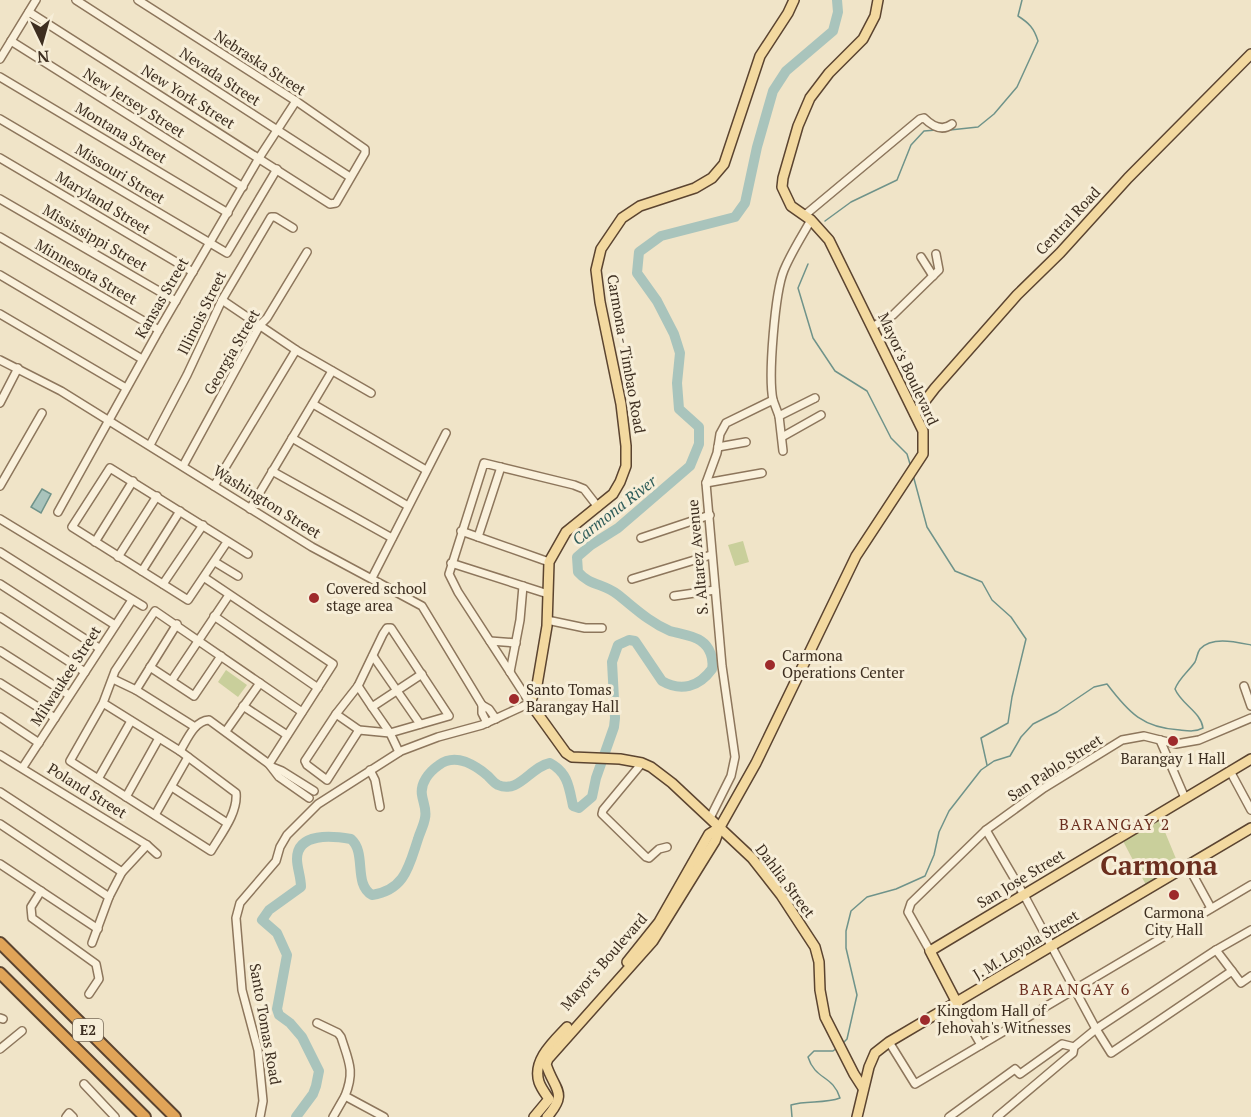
<svg xmlns="http://www.w3.org/2000/svg" width="1251" height="1117" font-family="'PT Serif',serif">
	<rect width="100%" height="100%" fill="#f0e4c8"/>
	<g fill="#c9cf9b">
		<polygon points="743,541 749,562 735,566 728,545"/>
		<polygon points="226,670 247,685 238,697 218,682"/>
		<polygon points="1160,820 1179,866 1146,885 1123,841"/>
	</g>
	<polygon fill="#a9c4bc" stroke="#6f938a" stroke-width="1.5" points="42,489 51,494 41,513 31,507"/>
	<g fill="none" stroke-linecap="round" stroke-linejoin="round">
		<g stroke="#6f938a" stroke-width="1.5">
			<path d="M950 130 978 127 994 114 1017 87 1038 41C1034 28 1029 23 1018 16L1022 0"/>
			<polyline points="825,221 851,202 897,180 911,145 924,131 936,130"/>
			<polyline points="808,264 798,288 813,338 835,371 867,391 891,438 907,454 910,464"/>
			<polyline points="913,475 927,527 955,571 982,582 992,600 1011,617 1026,639 1012,697 1008,723 981,738 987,765"/>
			<path d="M843 1043 847 1039 857 995 846 948V931L851 911 867 897 896 889 925 876 934 855 939 832 949 811 981 770 994 761 1010 756 1021 737 1033 724 1057 712 1094 687 1107 684C1129 713 1143 728 1180 730 1189 731 1195 732 1203 728 1201 712 1181 704 1175 689 1179 678 1188 672 1195 662 1197 658 1197 653 1200 649 1212 636 1236 642 1251 645"/>
			<path d="M792 1117 791 1105C807 1100 824 1104 840 1098 833 1075 815 1080 808 1057L814 1051H833L837 1048"/>
		</g>
		<path stroke="#a9c4bc" stroke-width="10" d="M296 1117 313 1094 316 1086 319 1071 302 1037 290 1023 279 1015 277 1009 287 955 277 933 262 920 269 910 301 887C301 877 297 868 297 859 297 832 333 836 351 839 367 853 353 884 372 895 405 890 409 866 418 839 420 832 424 825 425 818 427 809 423 803 422 795 420 783 429 772 439 765 455 753 474 764 488 776 491 779 494 783 498 785 519 794 530 767 550 763 568 773 569 787 573 806L579 808 592 797 596 778 614 727 615 718 612 662 618 645 629 640 635 641 662 681C681 692 699 687 712 669 714 659 710 647 701 641 693 635 680 634 670 631 649 622 635 608 617 594 604 584 589 585 578 572L577 557 591 545 618 528 690 466 699 444V427L679 409 677 383 680 353 674 334 657 301 637 273 639 252 661 236 735 217 745 203 757 147 773 91 786 71 833 31 838 12 837 0"/>
		<defs>
			<g id="minor">
				<polyline points="76,0 350,177"/>
				<polyline points="29,12 330,204 336,203 365,153 365,149 296,101 138,0"/>
				<polyline points="11,41 243,187"/>
				<polyline points="0,59 36,0"/>
				<polyline points="0,77 228,213"/>
				<polyline points="0,119 227,253 277,169"/>
				<polyline points="0,158 193,272"/>
				<polyline points="0,199 176,301"/>
				<path d="M805 215 920 119 924 118C932 126 942 132 952 124"/>
				<polyline points="0,237 159,330"/>
				<polyline points="921,257 933,276"/>
				<polyline points="0,275 142,359"/>
				<polyline points="222,300 296,350 371,393"/>
				<polyline points="0,314 126,388"/>
				<polyline points="872,327 893,315 939,270 936,254"/>
				<polyline points="0,360 61,391 312,547 422,606 482,705 489,709 496,719"/>
				<polyline points="773,400 779,416 783,451"/>
				<polyline points="0,403 18,368"/>
				<polyline points="313,404 426,470"/>
				<polyline points="779,416 815,398"/>
				<polyline points="782,437 821,415"/>
				<polyline points="292,438 408,506"/>
				<polyline points="150,445 187,375 222,300 271,217 275,217 293,228"/>
				<polyline points="718,447 746,442"/>
				<polyline points="183,466 260,325 267,318 307,252"/>
				<polyline points="272,471 392,538"/>
				<polyline points="706,483 762,473"/>
				<polyline points="0,486 42,413"/>
				<polyline points="214,486 296,350"/>
				<polyline points="250,509 332,371"/>
				<polyline points="58,512 159,330 259,158 296,101"/>
				<polyline points="0,519 143,606"/>
				<polyline points="461,531 549,562"/>
				<polyline points="478,537 501,467"/>
				<polyline points="641,538 710,515"/>
				<polyline points="95,542 133,481"/>
				<polyline points="227,542 188,600 72,527 110,468 248,554"/>
				<polyline points="0,552 115,625"/>
				<polyline points="118,557 157,496"/>
				<polyline points="215,562 238,576"/>
				<polyline points="451,563 548,594"/>
				<polyline points="142,571 180,511"/>
				<polyline points="205,578 333,664 269,764"/>
				<polyline points="372,578 446,433"/>
				<polyline points="632,579 711,555"/>
				<polyline points="0,584 99,648"/>
				<polyline points="163,584 203,525"/>
				<polyline points="674,596 715,590"/>
				<polyline points="214,616 318,688"/>
				<polyline points="0,617 85,672"/>
				<polyline points="547,620 585,628 602,628"/>
				<polyline points="490,641 516,643"/>
				<polyline points="0,651 69,695"/>
				<polyline points="373,656 420,724"/>
				<polyline points="150,667 194,696 221,656"/>
				<polyline points="510,672 520,620 523,586"/>
				<polyline points="113,679 136,690 195,727"/>
				<polyline points="172,680 229,595"/>
				<polyline points="0,683 55,718"/>
				<polyline points="358,686 372,707"/>
				<polyline points="1244,686 1251,706"/>
				<polyline points="136,690 177,624"/>
				<path d="M103 703 180 751 236 793C238 813 221 834 211 851L70 761 103 703 115 671 155 611 302 712"/>
				<polyline points="482,705 482,713 487,723"/>
				<polyline points="243,706 287,735"/>
				<polyline points="336,714 359,730 390,733"/>
				<polyline points="0,717 39,743"/>
				<polyline points="359,730 327,780 307,765 305,761 336,714 358,686 383,634 387,628 391,628 449,716 390,733 399,752"/>
				<polyline points="226,731 260,683"/>
				<polyline points="390,733 372,707 422,674"/>
				<polyline points="1160,740 1185,798"/>
				<path d="M180 751C187 740 194 721 209 720L269 764 279 777 309 798"/>
				<polyline points="0,755 147,845 157,854"/>
				<polyline points="642,763 603,810 602,814 646,857 649,858 659,849 667,847"/>
				<polyline points="23,767 132,600"/>
				<polyline points="272,767 282,771 314,791"/>
				<polyline points="370,770 375,780 380,807"/>
				<polyline points="1230,771 1251,810"/>
				<polyline points="98,779 131,721"/>
				<polyline points="172,787 227,823"/>
				<polyline points="0,792 122,872"/>
				<polyline points="126,797 159,738"/>
				<polyline points="155,815 188,757"/>
				<path d="M710 818 731 776 735 757 722 666 706 483 717 453 720 434 726 423 773 400C768 376 775 292 784 270 791 253 802 236 811 220"/>
				<polyline points="0,824 109,897"/>
				<polyline points="986,830 1024,895 1096,1029 1111,1053 1232,971 1241,983 1251,976"/>
				<polyline points="0,864 98,929"/>
				<polyline points="1188,866 1211,908"/>
				<polyline points="41,891 31,907 32,918 96,964 99,979 89,994"/>
				<polyline points="92,943 109,897 122,872 147,845"/>
				<polyline points="1216,950 1232,971"/>
				<polyline points="930,951 908,912 911,903 986,830 1044,788 1122,740 1144,736 1176,744 1199,740 1251,718"/>
				<polyline points="957,1003 981,1045"/>
				<polyline points="0,1018 3,1019"/>
				<path d="M317 1023 338 1033 341 1037C349 1062 355 1071 345 1096"/>
				<polyline points="889,1042 915,1084 1251,885"/>
				<polyline points="0,1049 22,1031"/>
				<polyline points="84,1084 115,1117"/>
				<polyline points="66,1117 69,1113 73,1117"/>
				<polyline points="260,1117 263,1101 258,1050 242,990 236,918 240,903 276,861 280,847 287,835 318,804 401,751 438,737 482,725 530,703 458,592 449,574 484,463 574,485 584,489 598,507"/>
				<polyline points="333,1117 345,1096 384,1117"/>
				<polyline points="949,1117 1015,1069 1020,1074 1062,1044 1074,1047"/>
				<polyline points="997,1117 1068,1057 1073,1053 1074,1047 1096,1029 1216,950 1251,930"/>
			</g>
			<g id="major">
				<polyline points="794,0 788,13 760,56 724,164 712,178 695,188 640,206 622,218 601,249 596,270 600,302 621,404 626,446 626,466 620,482 613,494 566,532 549,562 547,626 537,685 530,703 566,753 572,757 620,759 642,763 651,767 672,783 752,858 781,895 815,947 819,962 820,990 825,1017 854,1074 863,1088"/>
				<polyline points="915,414 935,388 1017,295 1060,253 1128,178 1251,54"/>
				<polyline points="627,962 659,922 709,834 720,827"/>
				<polyline points="957,1003 930,951 1251,759"/>
				<path d="M534 1117 549 1099C545 1093 541 1088 539 1082 532 1060 554 1041 567 1027"/>
				<path d="M547 1117C569 1092 554 1090 546 1064L548 1059 653 941 715 841 720 827 756 763 856 556 923 454V431L829 240 811 220 791 206 782 187 783 178 798 126 810 98 829 73 863 39 875 16 878 0"/>
				<polyline points="857,1117 869,1067 875,1053 889,1042 1251,828"/>
			</g>
			<g id="highway">
				<polyline points="0,943 175,1117"/>
				<polyline points="0,973 145,1117"/>
			</g>
		</defs>
		<use href="#minor" stroke="#8d765c" stroke-width="10"/>
		<use href="#major" stroke="#5b4430" stroke-width="12"/>
		<use href="#highway" stroke="#5b4430" stroke-width="14"/>
		<use href="#minor" stroke="#faf1dc" stroke-width="7"/>
		<use href="#major" stroke="#f3d9a0" stroke-width="9"/>
		<use href="#highway" stroke="#e0a458" stroke-width="10"/>
	</g>
	<g fill="#9e2a2b" stroke="#f7eed8" stroke-width="2">
		<circle cx="314" cy="598" r="6"/>
		<circle cx="770" cy="665" r="6"/>
		<circle cx="514" cy="699" r="6"/>
		<circle cx="1173" cy="741" r="6"/>
		<circle cx="1174" cy="895" r="6"/>
		<circle cx="925" cy="1020" r="6"/>
	</g>
	<g text-anchor="middle" stroke-width="6" stroke-linejoin="round" paint-order="stroke">
		<rect fill="#f7eed8" stroke="#756857" stroke-width="1.5" x="73" y="1019" width="30" height="22" rx="4.5"/>
		<g font-size="14" font-weight="bold" fill="#3d2e20">
			<text x="88" y="1035">E2</text>
		</g>
		<g font-size="15" fill="#3d2e20" stroke="#f7eed8">
			<text transform="translate(260 63) rotate(33)" y="5">Nebraska Street</text>
			<text transform="translate(220 77) rotate(33)" y="5">Nevada Street</text>
			<text transform="translate(188 97) rotate(32)" y="5">New York Street</text>
			<text transform="translate(134 103) rotate(32)" y="5">New Jersey Street</text>
			<text transform="translate(121 133) rotate(31)" y="5">Montana Street</text>
			<text transform="translate(120 174) rotate(31)" y="5">Missouri Street</text>
			<text transform="translate(103 203) rotate(31)" y="5">Maryland Street</text>
			<text transform="translate(1068 221) rotate(-47)" y="5">Central Road</text>
			<text transform="translate(95 238) rotate(30)" y="5">Mississippi Street</text>
			<text transform="translate(86 272) rotate(30)" y="5">Minnesota Street</text>
			<text transform="translate(162 298) rotate(-60)" y="5">Kansas Street</text>
			<text transform="translate(202 313) rotate(-64)" y="5">Illinois Street</text>
			<text transform="translate(232 352) rotate(-60)" y="5">Georgia Street</text>
			<text transform="translate(626 354) rotate(80)" y="5">Carmona - Timbao Road</text>
			<text transform="translate(908 369) rotate(65)" y="5">Mayor's Boulevard</text>
			<text transform="translate(267 502) rotate(32)" y="5">Washington Street</text>
			<text transform="translate(698 557) rotate(-95)" y="5">S. Altarez Avenue</text>
			<text transform="translate(66 676) rotate(-57)" y="5">Milwaukee Street</text>
			<text transform="translate(1055 768) rotate(-33)" y="5">San Pablo Street</text>
			<text transform="translate(87 791) rotate(32)" y="5">Poland Street</text>
			<text transform="translate(1021 879) rotate(-31)" y="5">San Jose Street</text>
			<text transform="translate(785 881) rotate(53)" y="5">Dahlia Street</text>
			<text transform="translate(1026 945) rotate(-31)" y="5">J. M. Loyola Street</text>
			<text transform="translate(604 962) rotate(-49)" y="5">Mayor's Boulevard</text>
			<text transform="translate(265 1024) rotate(80)" y="5">Santo Tomas Road</text>
		</g>
		<g font-size="15" fill="#3d2e20" stroke="#f7eed8" text-anchor="start">
			<text x="326" y="594">Covered school<tspan x="326" dy="17">stage area</tspan></text>
			<text x="782" y="661">Carmona<tspan x="782" dy="17">Operations Center</tspan></text>
			<text x="526" y="695">Santo Tomas<tspan x="526" dy="17">Barangay Hall</tspan></text>
			<text x="1173" y="764" text-anchor="middle">Barangay 1 Hall</text>
			<text x="1174" y="918" text-anchor="middle">Carmona<tspan x="1174" dy="17">City Hall</tspan></text>
			<text x="937" y="1016">Kingdom Hall of<tspan x="937" dy="17">Jehovah's Witnesses</tspan></text>
		</g>
		<g font-size="16" font-style="italic" fill="#2f5d5a" stroke="#f7eed8">
			<text transform="translate(614 510) rotate(-38)" y="6">Carmona River</text>
		</g>
		<g font-size="16" letter-spacing="1.5" fill="#6b2e1e" stroke="#f7eed8">
			<text x="1115" y="830">BARANGAY 2</text>
			<text x="1075" y="995">BARANGAY 6</text>
		</g>
		<g font-size="27" font-weight="bold" fill="#6b2e1e" stroke="#f7eed8">
			<text x="1159" y="875">Carmona</text>
		</g>
	</g>
	<g transform="translate(42 42) rotate(175)" stroke="#f7eed8" stroke-width="4.5" paint-order="stroke">
	<path d="M0-4.5L10 22L0 15L-10 22Z" fill="#3d2e20"/>
	<text y="-9" font-size="16" font-weight="bold" text-anchor="middle" fill="#3d2e20">N</text>
	</g>
</svg>
